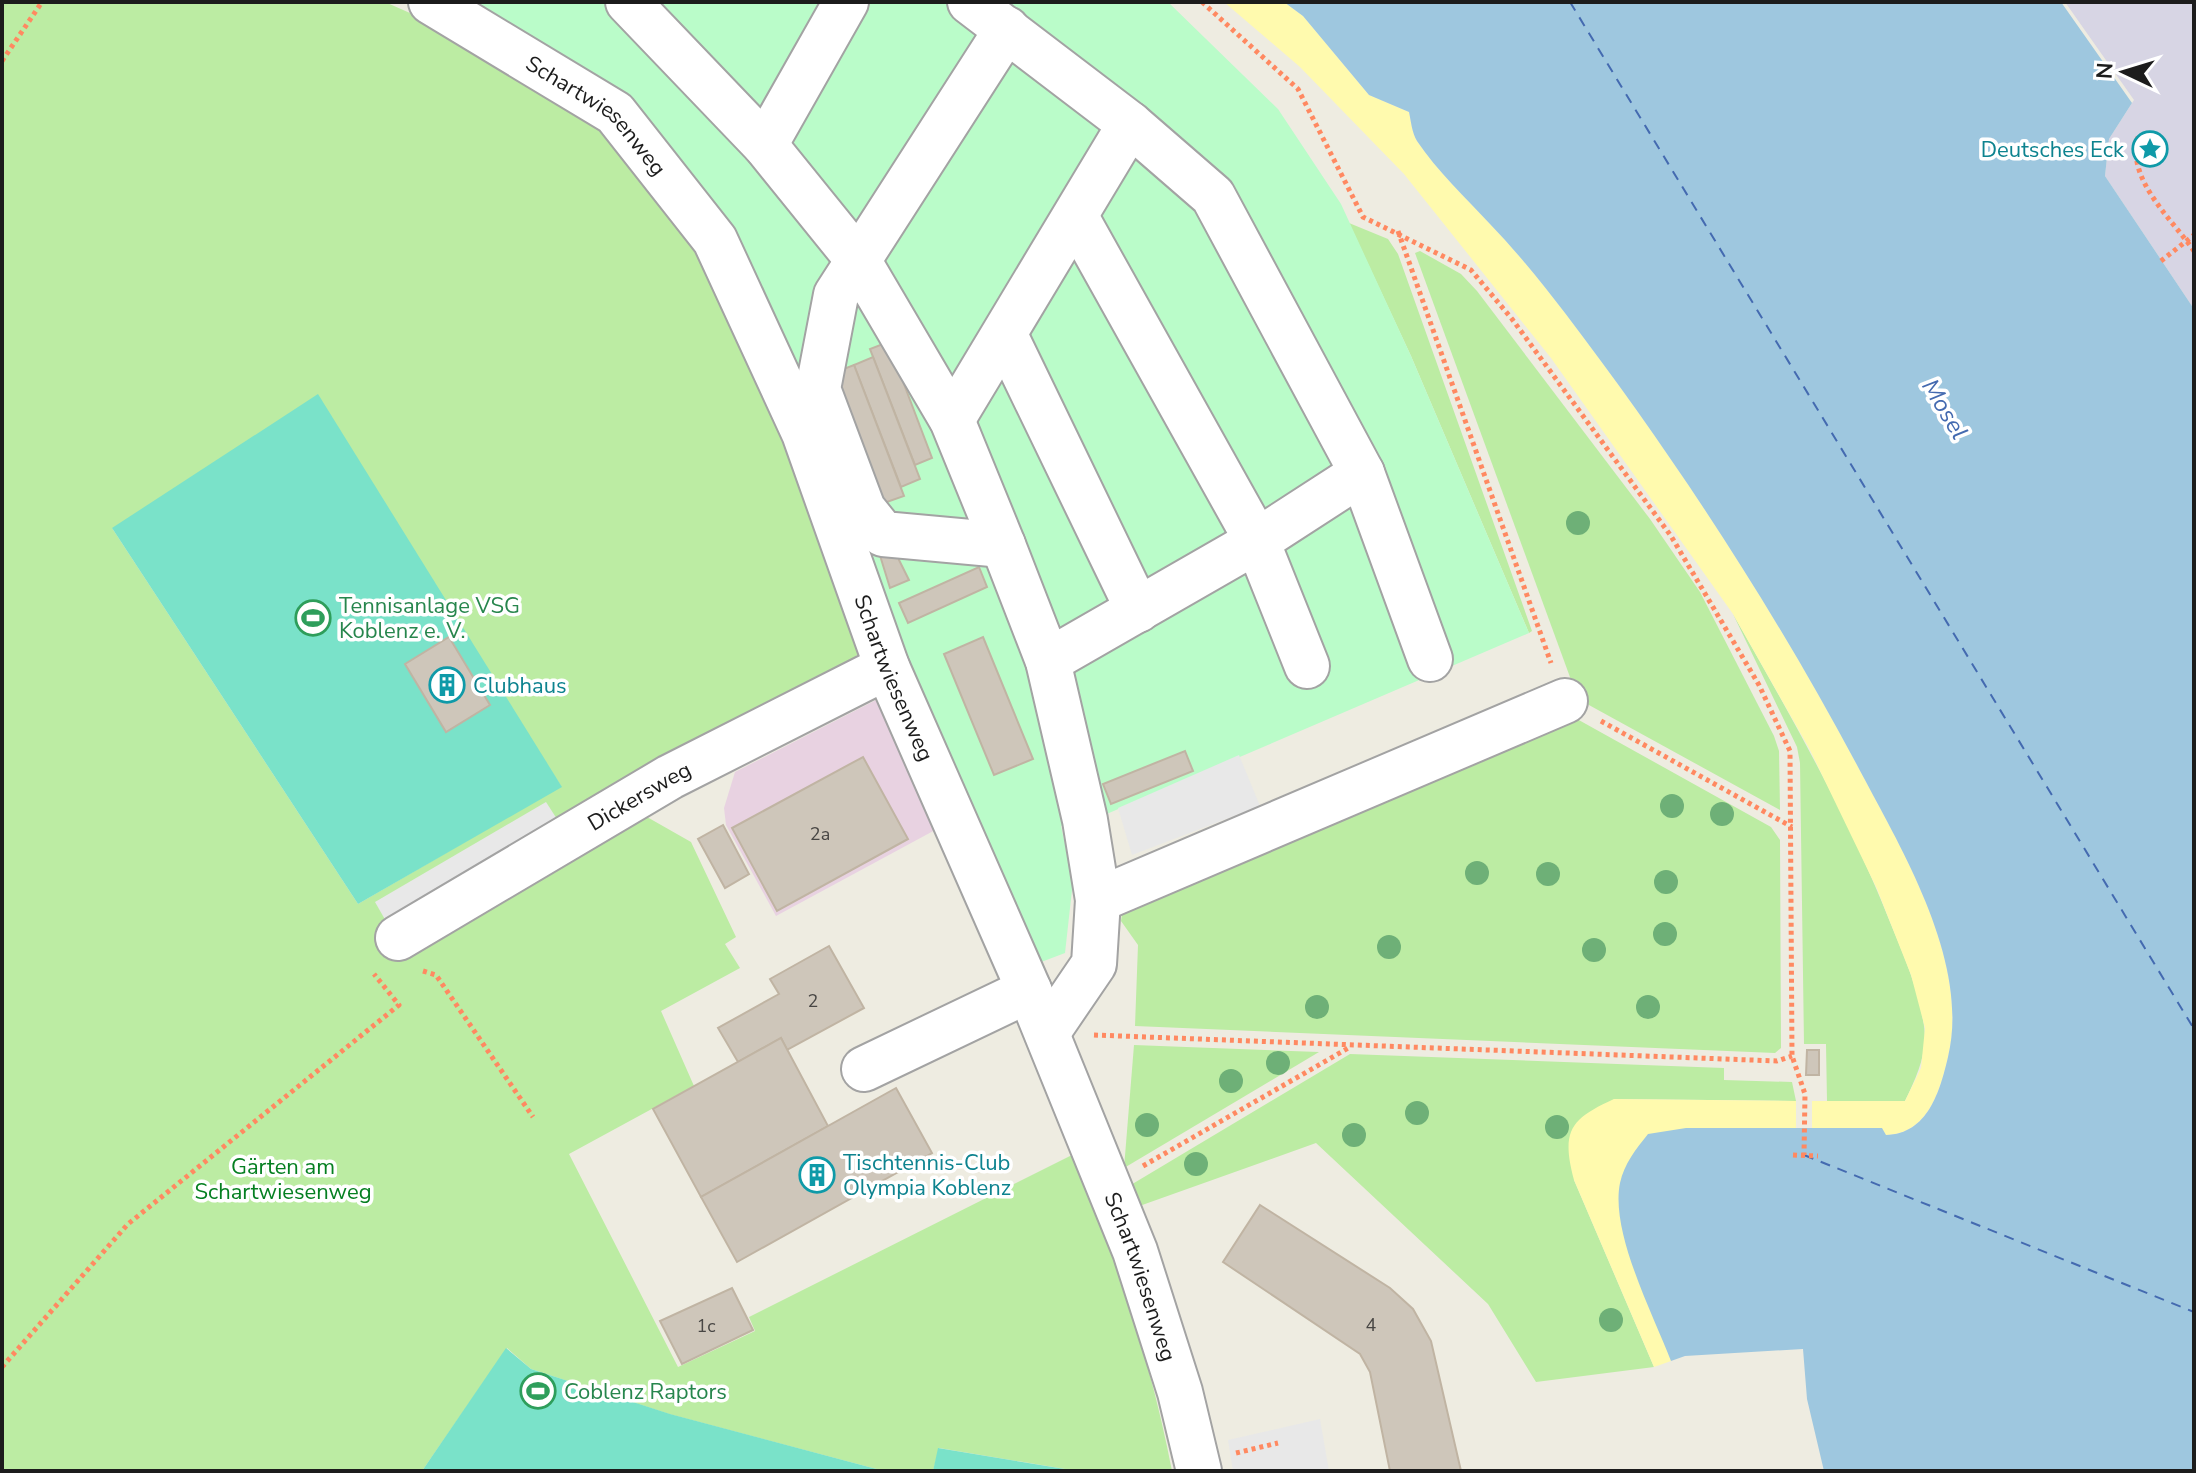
<svg xmlns="http://www.w3.org/2000/svg" width="2196" height="1473" font-family="'Nunito Sans',sans-serif">
	<rect width="100%" height="100%" fill="#eeece1"/>
	<polygon fill="#e8d2e1" points="882,697 937,829 776,916 726,825 724,808 735,772"/>
	<g fill="#bceca3" fill-rule="evenodd">
		<path d="M2 2H385L419 17 599 126 695 233 796 438 868 646 839 670 630 789 647 817 691 842 736 937 725 944 740 968 661 1011 694 1086 569 1154 678 1367 755 1331 749 1317 1074 1154C1116 1258 1151 1361 1172 1471H1077L939 1448 933 1471H884L669 1414 531 1369 507 1348 422 1471H2ZM112 528 511 708 561 786 358 904Z"/>
		<polygon points="1349,223 1388,239 1398,254 1532,631 1529,633 1411,356"/>
		<polygon points="1420,251 1461,274 1477,291 1650,519 1700,592 1774,736 1779,751 1780,810 1578,699 1415,253"/>
		<path d="M1733 614C1790 715 1848 815 1890 922 1904 956 1919 990 1924 1026 1928 1053 1916 1078 1905 1101H1827L1826 1044H1804L1800 763 1797 747Z"/>
		<polygon points="1568,714 1771,827 1780,840 1781,1048 1775,1053 1135,1026 1138,945 1121,921 1124,902"/>
		<polygon points="1134,1045 1319,1052 1124,1168"/>
		<polygon points="1350,1054 1724,1068 1724,1080 1792,1082 1796,1101 1614,1099 1574,1180 1654,1367 1536,1382 1488,1304 1316,1143 1131,1209 1124,1189"/>
	</g>
	<g fill="#fffaae">
		<path d="M1224 2H1284L1303 16 1369 95 1409 112C1411 121 1412 133 1417 141 1437 171 1466 198 1490 224 1517 252 1541 282 1565 313 1674 456 1772 606 1857 765 1900 847 1971 961 1948 1057 1940 1092 1927 1134 1886 1135L1881 1128H1812V1101H1905L1921 1068 1925 1028 1911 975 1877 889 1810 750 1733 614 1551 358 1404 174 1300 67Z"/>
		<path d="M1614 1099 1796 1101V1128H1686L1620 1213 1632 1257 1671 1361 1654 1367 1574 1180C1561 1131 1570 1119 1614 1099Z"/>
	</g>
	<polygon fill="#bafcc9" points="475,2 1168,2 1278,109 1341,204 1411,356 1529,633 1102,816 1061,826 1073,881 1065,953 1036,964 1028,956 732,224 627,101"/>
	<g fill="#7ae2c9">
		<polygon points="318,394 562,787 358,904 112,528"/>
		<polygon points="506,1348 531,1369 670,1414 884,1471 422,1471"/>
		<polygon points="938,1448 1077,1471 933,1471"/>
	</g>
	<g fill="#e8e8e8">
		<polygon points="1239,755 1260,806 1132,855 1118,808"/>
		<polygon points="546,802 566,833 391,930 375,902"/>
		<polygon points="1320,1419 1329,1471 1233,1471 1228,1440"/>
	</g>
	<polygon fill="#d7d5e4" points="2065,2 2194,2 2194,309 2105,176 2109,139 2134,100"/>
	<path fill="#9ec7df" d="M1284 2H2061L2132 103 2109 139 2105 176 2194 309V1471H1824L1807 1399 1803 1349 1685 1356 1671 1361C1653 1314 1610 1232 1620 1183 1624 1164 1636 1149 1648 1134L1686 1128H1882L1886 1135C1928 1134 1940 1091 1948 1057 1971 961 1900 847 1857 765 1772 606 1674 456 1565 313 1541 282 1517 252 1490 224 1466 198 1437 171 1417 141 1412 133 1411 121 1409 112L1369 95 1303 16Z"/>
	<g fill="none" stroke-linecap="round" stroke-linejoin="round">
		<g stroke="#446ab0" stroke-width="2" stroke-dasharray="10 8" stroke-linecap="butt">
			<polyline points="1570,2 2194,1029"/>
			<polyline points="1804,1155 2194,1312"/>
		</g>
	</g>
	<g fill="#cec6ba" stroke="#c0b4a3" stroke-width="2">
		<polygon points="888,342 932,458 915,465 870,349"/>
		<polygon points="873,357 920,479 901,487 854,365"/>
		<polygon points="854,365 904,496 884,503 833,373"/>
		<polygon points="878,549 900,551 899,560 909,580 890,588"/>
		<polygon points="979,567 987,587 908,623 899,603"/>
		<polygon points="449,637 490,705 446,732 405,664"/>
		<polygon points="983,637 1033,759 994,775 944,654"/>
		<polygon points="1185,751 1193,771 1111,804 1103,784"/>
		<polygon points="863,757 908,839 777,911 732,828"/>
		<polygon points="723,825 749,874 725,888 698,839"/>
		<polygon points="829,946 864,1008 787,1050 781,1038 738,1062 718,1028 779,994 770,979"/>
		<polygon points="781,1038 828,1126 701,1197 653,1109"/>
		<polygon points="1807,1050 1819,1050 1819,1075 1806,1075"/>
		<polygon points="896,1088 932,1153 737,1262 701,1197"/>
		<polygon points="1260,1205 1390,1288 1413,1309 1431,1341 1461,1471 1390,1471 1370,1372 1360,1354 1223,1262"/>
		<polygon points="732,1288 753,1330 682,1364 660,1321"/>
	</g>
	<g fill="none" stroke-linecap="round" stroke-linejoin="round">
		<defs>
			<g id="minor">
				<path id="s1" d="M431 2 615 113 715 240 804 433 887 667 1029 990 1135 1251 1180 1392 1199 1471"/>
				<polyline points="628,2 765,145 858,260 952,420 1003,545 1048,661 1085,820 1098,900 1094,964 1047,1033"/>
				<polyline points="970,2 1130,124 1213,196 1362,473 1430,659"/>
				<polyline points="765,145 846,2"/>
				<polyline points="1076,217 1257,541 1307,666"/>
				<polyline points="1005,335 1138,610"/>
				<polyline points="952,420 1130,124"/>
				<polyline points="1003,545 883,534 863,509 818,389 836,295 1007,29"/>
				<polyline points="1048,661 1257,541 1362,473"/>
				<polyline points="1098,900 1565,701"/>
				<path id="s2" d="M398 938 670 777 887 667"/>
				<polyline points="864,1069 1029,990"/>
			</g>
		</defs>
		<use href="#minor" stroke="#a3a3a3" stroke-width="48"/>
		<g stroke="#ff8961" stroke-width="5" stroke-dasharray="4 4" stroke-linecap="butt">
			<polyline points="1202,2 1298,89 1363,217 1471,270 1512,319 1671,536 1759,685 1790,751 1792,1056 1805,1094 1804,1155"/>
			<polyline points="2,61 42,2"/>
			<path d="M2138 137C2126 179 2171 218 2194 251"/>
			<polyline points="1398,231 1551,663"/>
			<polyline points="2161,261 2194,235"/>
			<polyline points="1601,721 1792,827"/>
			<polyline points="423,971 436,975 533,1117"/>
			<polyline points="1094,1035 1777,1061 1792,1056"/>
			<polyline points="1793,1155 1818,1156"/>
			<polyline points="1143,1166 1350,1047"/>
			<polyline points="2,1367 128,1224 399,1005 374,974"/>
			<polyline points="1236,1453 1278,1443"/>
		</g>
		<use href="#minor" stroke="#fff" stroke-width="44"/>
	</g>
	<g fill="#6eb077">
		<circle cx="1578" cy="523" r="12"/>
		<circle cx="1672" cy="806" r="12"/>
		<circle cx="1722" cy="814" r="12"/>
		<circle cx="1477" cy="873" r="12"/>
		<circle cx="1548" cy="874" r="12"/>
		<circle cx="1666" cy="882" r="12"/>
		<circle cx="1665" cy="934" r="12"/>
		<circle cx="1389" cy="947" r="12"/>
		<circle cx="1594" cy="950" r="12"/>
		<circle cx="1317" cy="1007" r="12"/>
		<circle cx="1648" cy="1007" r="12"/>
		<circle cx="1278" cy="1063" r="12"/>
		<circle cx="1231" cy="1081" r="12"/>
		<circle cx="1417" cy="1113" r="12"/>
		<circle cx="1147" cy="1125" r="12"/>
		<circle cx="1557" cy="1127" r="12"/>
		<circle cx="1354" cy="1135" r="12"/>
		<circle cx="1196" cy="1164" r="12"/>
		<circle cx="1611" cy="1320" r="12"/>
	</g>
	<defs>
		<symbol id="sight-ring" viewBox="-11 -11 22 22"><circle r="9.5" fill="#fff" stroke="#0f9aa8" stroke-width="1.5"/><path d="M0-6L1.8-2.2L6-1.7L2.9 1.2L3.7 5.4L0 3.3L-3.7 5.4L-2.9 1.2L-6-1.7L-1.8-2.2Z" fill="#0f9aa8"/></symbol>
		<symbol id="stadium-ring" viewBox="-11 -11 22 22"><circle r="9.5" fill="#fff" stroke="#2e9e5b" stroke-width="1.5"/><path d="M0-5a6.5 5 0 1 0 0 10a6.5 5 0 1 0 0-10ZM-3.5-1.8h7v3.6h-7Z" fill="#2e9e5b"/></symbol>
		<symbol id="building-ring" viewBox="-11 -11 22 22"><circle r="9.5" fill="#fff" stroke="#0f9aa8" stroke-width="1.5"/><path d="M-4-6H4V6H1V3H-1V6H-4ZM-2.5-4.3h1.7v1.8h-1.7ZM.8-4.3h1.7v1.8H.8ZM-2.5-1h1.7V.8h-1.7ZM.8-1h1.7V.8H.8Z" fill="#0f9aa8"/></symbol>
	</defs>
	<g fill-rule="evenodd">
		<use href="#sight-ring" x="2130" y="129" width="40" height="40"/>
		<use href="#stadium-ring" x="293" y="598" width="40" height="40"/>
		<use href="#building-ring" x="427" y="665" width="40" height="40"/>
		<use href="#building-ring" x="797" y="1155" width="40" height="40"/>
		<use href="#stadium-ring" x="518" y="1371" width="40" height="40"/>
	</g>
	<g text-anchor="middle" stroke-width="7" stroke-linejoin="round" paint-order="stroke">
		<g font-size="18" fill="#484644">
			<text x="820" y="840">2a</text>
			<text x="813" y="1007">2</text>
			<text x="1371" y="1331">4</text>
			<text x="706" y="1332">1c</text>
		</g>
		<g font-size="22" fill="#1c1c1c" stroke="#fff">
			<text dy="8" stroke="none"><textPath href="#s1" startOffset="202">Schartwiesenweg</textPath></text>
			<text dy="8" stroke="none"><textPath href="#s1" startOffset="850">Schartwiesenweg</textPath></text>
			<text dy="8" stroke="none"><textPath href="#s2" startOffset="280">Dickersweg</textPath></text>
			<text dy="8" stroke="none"><textPath href="#s1" startOffset="1498">Schartwiesenweg</textPath></text>
		</g>
		<g font-size="22" fill="#0d838f" stroke="#fff" text-anchor="start">
			<text x="2124" y="157" text-anchor="end">Deutsches Eck</text>
			<text x="473" y="693">Clubhaus</text>
			<text x="843" y="1170">Tischtennis-Club<tspan x="843" dy="25">Olympia Koblenz</tspan></text>
		</g>
		<g font-size="22" fill="#27864d" stroke="#fff" text-anchor="start">
			<text x="339" y="613">Tennisanlage VSG<tspan x="339" dy="25">Koblenz e. V.</tspan></text>
			<text x="564" y="1399">Coblenz Raptors</text>
		</g>
		<g font-size="22" fill="#057f21" stroke="#fff">
			<text x="283" y="1174">Gärten am<tspan x="283" dy="25">Schartwiesenweg</tspan></text>
		</g>
		<g font-size="24" font-style="italic" fill="#446ab0" stroke="#fff">
			<text transform="translate(1945 409) rotate(59)" y="8">Mosel</text>
		</g>
	</g>
	<rect width="2196" height="1473" fill="none" stroke="#1c1c1c" stroke-width="8"/>
	<g transform="translate(2124 72) rotate(274)" stroke="#ffffff" stroke-width="6" paint-order="stroke">
	<path d="M0-6L14 30L0 20L-14 30Z" fill="#1c1c1c"/>
	<text y="-12" font-size="22" font-weight="bold" text-anchor="middle" fill="#1c1c1c">N</text>
	</g>
</svg>
